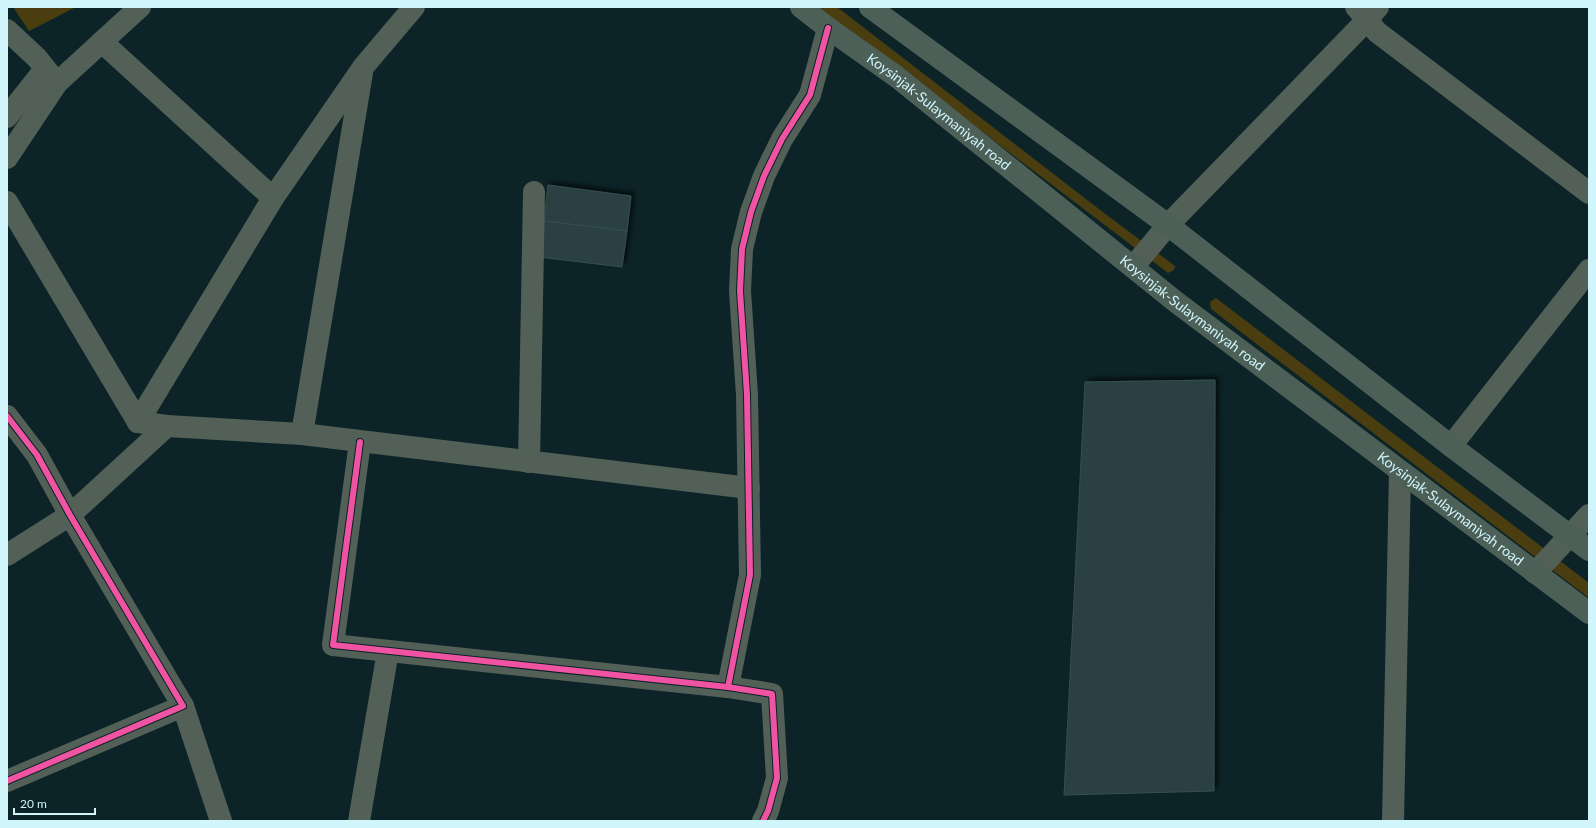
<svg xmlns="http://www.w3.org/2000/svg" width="1596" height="828" font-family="Lato,sans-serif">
	<defs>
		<filter id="shadow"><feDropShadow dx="3.5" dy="-3.5" stdDeviation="2" flood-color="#0009"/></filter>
	</defs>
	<rect width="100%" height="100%" fill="#0c2427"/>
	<g fill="#4a3e10">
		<polygon points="13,7 76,7 29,31"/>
		<polygon points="818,7 837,7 1108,216 1175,266 1174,270 1168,273"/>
		<polygon points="1216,298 1589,583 1589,598 1211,309 1210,302"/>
	</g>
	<g fill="#294042" stroke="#364f50" filter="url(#shadow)">
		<polygon points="548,185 631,196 627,231 544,221"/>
		<polygon points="544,221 627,231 622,267 539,257"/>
		<polygon points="1215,380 1214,791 1064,795 1085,382"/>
	</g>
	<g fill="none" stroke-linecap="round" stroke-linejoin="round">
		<g stroke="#536057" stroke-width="22">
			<polyline points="1356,7 1377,32 1589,193"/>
			<polyline points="7,30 37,58 57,83 140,7"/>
			<polyline points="102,42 273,198"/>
			<polyline points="7,117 45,69"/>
			<polyline points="7,158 57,83"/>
			<polyline points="7,202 138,422"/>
			<polyline points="1133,267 1168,225 1367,20 1378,7"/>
			<polyline points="7,416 37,455 70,515 183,706 7,781"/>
			<polyline points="138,422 167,426 302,434 749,488"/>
			<polyline points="138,422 273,198 364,66 414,7"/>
			<polyline points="302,434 362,73"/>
			<polyline points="360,442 333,645 728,687 772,694 777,778 768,811 763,821"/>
			<polyline points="1451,446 1589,270"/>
			<polyline points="529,462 534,192"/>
			<polyline points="7,555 70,515 167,426"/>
			<polyline points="1535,573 1589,515"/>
			<polyline points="728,687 750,575 747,395 740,291 742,249 751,212 764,176 782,139 810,95 828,28"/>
			<polyline points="183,706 221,821"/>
			<polyline points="359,821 388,651"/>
			<polyline points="1393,821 1400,471"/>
		</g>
		<g stroke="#4d6058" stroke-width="22">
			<path id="s1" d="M801 7 828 28 897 77 1176 302 1589 613"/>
			<polyline points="870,7 1168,225 1451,446 1589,550"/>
		</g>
		<defs>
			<g id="cycleway">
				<polyline points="7,416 37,455 70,515 183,706 7,781"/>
				<polyline points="360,442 333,645 728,687 772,694 777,778 768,811 763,821"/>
				<polyline points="728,687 750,575 747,395 740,291 742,249 751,212 764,176 782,139 810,95 828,28"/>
			</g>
		</defs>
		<use href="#cycleway" stroke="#092225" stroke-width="8"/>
		<use href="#cycleway" stroke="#f153a3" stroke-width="6"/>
	</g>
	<g text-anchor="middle" stroke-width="4" stroke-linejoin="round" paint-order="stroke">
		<g font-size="14" fill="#d0f5fb" stroke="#092225">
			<text dy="5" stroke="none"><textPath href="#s1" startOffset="173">Koysinjak-Sulaymaniyah road</textPath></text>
			<text dy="5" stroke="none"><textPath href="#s1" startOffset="497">Koysinjak-Sulaymaniyah road</textPath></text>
			<text dy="5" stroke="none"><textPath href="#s1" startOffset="821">Koysinjak-Sulaymaniyah road</textPath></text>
		</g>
	</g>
	<rect width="1596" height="828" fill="none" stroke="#d0f5fb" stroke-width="16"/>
	<path d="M14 808v6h81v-6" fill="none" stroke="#d0f5fb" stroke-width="2"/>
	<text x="20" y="808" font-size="12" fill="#d0f5fb" stroke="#092225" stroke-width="3" paint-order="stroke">20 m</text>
</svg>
